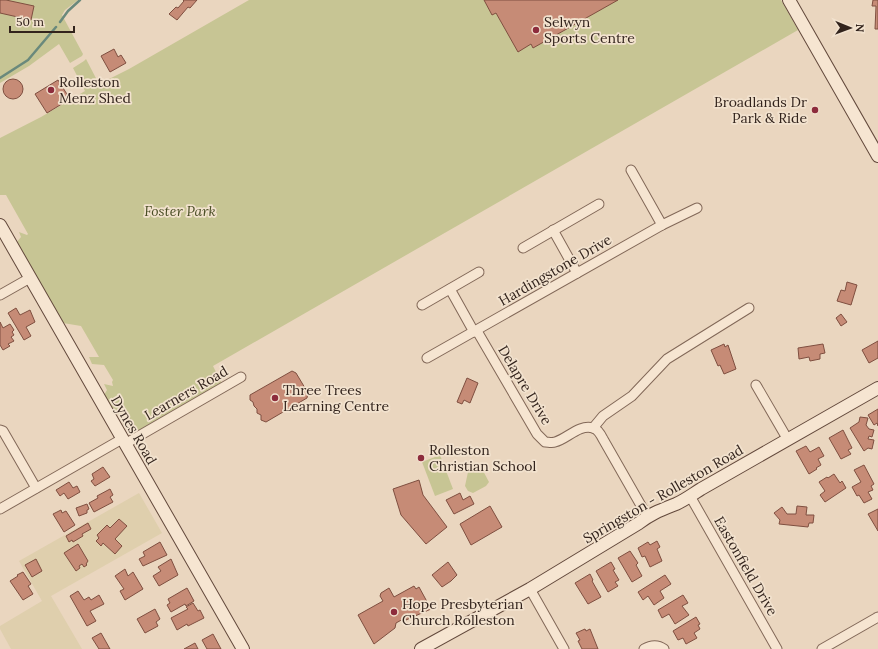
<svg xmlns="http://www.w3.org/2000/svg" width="878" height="649" font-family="Lora,serif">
	<rect width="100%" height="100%" fill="#ead6bf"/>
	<polygon fill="#dfcfad" points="139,493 162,533 51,596 82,649 11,649 0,629 0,626 42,601 19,561"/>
	<g fill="#c7c594">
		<polygon points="0,0 78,0 65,10 62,15 83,54 82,56 70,63 59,44 29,66 0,83"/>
		<polygon points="249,0 781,0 798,30 213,366 222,384 136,433 129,434 114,408 112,408 104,395 107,390 104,384 113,386 112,382 113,380 104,365 92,364 89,357 99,357 81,326 63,323 16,243 21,237 19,232 27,235 28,234 6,195 0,195 0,138 41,117 85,91 73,68 84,61 86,59 99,84 129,69"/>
		<polygon points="440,455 453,489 435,496 422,462"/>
		<polygon points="479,466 481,467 489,482 486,486 473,493 468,491 465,486 468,472"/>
	</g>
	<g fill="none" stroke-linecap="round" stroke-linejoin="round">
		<g stroke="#6a897c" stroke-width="2.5">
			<polyline points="60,22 68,11 80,0"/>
			<polyline points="0,78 28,60 56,27"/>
		</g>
	</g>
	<g fill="#c68b76" stroke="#7f4f40">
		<polygon points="0,0 6,0 34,6 31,20 0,13"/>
		<polygon points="183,0 197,0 190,8 188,7 177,20 169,14 176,7 178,8 184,1"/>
		<polygon points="484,0 618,0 533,48 531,44 518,52 496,13 492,15"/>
		<polygon points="873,0 878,0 878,29 875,29 876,6 872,6"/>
		<polygon points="114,49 118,57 121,55 126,63 110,72 101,56"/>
		<circle cx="13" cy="89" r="10"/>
		<polygon points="58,80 70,99 47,113 35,94"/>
		<polygon points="847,282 857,285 851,305 837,301 841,290 845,291"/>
		<polygon points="16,308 20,315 30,310 35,322 26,327 31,336 24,340 8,313"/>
		<polygon points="841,314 847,322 841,326 836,318"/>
		<polygon points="0,322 3,328 10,324 14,330 12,332 14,335 11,337 14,341 8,344 10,346 3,350 0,345"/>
		<polygon points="878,341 878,358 869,363 862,350"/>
		<polygon points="724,344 725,347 728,345 736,369 724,374 720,365 718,366 711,350"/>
		<polygon points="823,344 825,353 820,354 820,359 810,361 809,357 799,359 798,348"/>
		<polygon points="292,371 296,373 308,393 307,398 266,422 261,420 261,415 257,413 257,409 254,406 253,402 250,400 250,395"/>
		<polygon points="467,378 478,383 470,403 464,400 462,404 457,402"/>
		<polygon points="878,409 878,426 877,423 874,425 868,415"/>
		<polygon points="860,417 868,418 866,425 869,429 874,430 872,437 869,436 868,439 874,440 872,449 868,448 864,451 850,428 859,422"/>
		<polygon points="843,430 852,448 848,450 851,454 841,459 829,438"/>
		<polygon points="806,446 810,452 819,447 824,456 818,459 821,465 816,468 817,469 809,474 796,451"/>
		<polygon points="864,465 874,484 871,486 873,490 868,492 872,499 864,503 859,495 857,496 852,487 861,482 854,470"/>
		<polygon points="103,467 110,477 95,486 91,481 94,479 92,474"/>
		<polygon points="834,474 840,483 842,481 846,488 825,502 820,495 825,491 819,482 827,477 828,478"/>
		<polygon points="419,480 423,495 447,527 426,544 401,515 393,489"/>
		<polygon points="69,482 73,488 77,486 80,492 68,499 64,493 60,496 56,490"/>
		<polygon points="110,489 113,495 110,497 113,502 94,512 89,503 98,498 97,496"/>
		<polygon points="460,493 463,500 470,496 474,504 454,514 446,500"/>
		<polygon points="87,504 89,509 87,510 87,513 79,516 76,508"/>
		<polygon points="490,506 502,527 471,545 460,524"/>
		<polygon points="797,506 807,507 806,515 814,515 813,523 809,523 808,527 779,524 780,520 774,513 782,507 787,514 796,514"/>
		<polygon points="878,509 878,531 868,514"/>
		<polygon points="61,510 62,513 66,511 75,525 64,532 53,514"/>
		<polygon points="119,519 127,526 115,539 122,546 115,554 103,543 101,546 96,541 99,538 97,535 107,525 110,528"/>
		<polygon points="88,523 91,529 82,534 83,536 73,542 72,540 69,542 66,536"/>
		<polygon points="657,541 660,547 657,549 662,561 650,567 645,556 642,557 638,548 648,542 650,545"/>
		<polygon points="160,542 167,555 143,566 139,559 145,556 143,552"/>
		<polygon points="78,544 88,561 86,564 87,565 84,567 82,564 79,566 80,568 76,571 64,553"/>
		<polygon points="630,551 638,563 636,565 642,576 632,582 618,558"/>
		<polygon points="36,559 42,571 32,577 25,565"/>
		<polygon points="171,559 178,575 159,586 153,576 161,571 158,567"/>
		<polygon points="448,562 457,575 451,581 442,587 432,575"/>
		<polygon points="611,562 615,569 613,570 619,580 615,582 618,586 608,592 596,571"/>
		<polygon points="125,569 128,576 133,572 143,589 125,600 120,591 124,589 115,576"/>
		<polygon points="23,572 31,584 28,586 33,594 23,600 10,581 18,576 17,575"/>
		<polygon points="590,574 593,580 592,581 601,597 588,604 575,583"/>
		<polygon points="665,575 671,584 660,591 664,598 654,605 648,596 643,600 638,592"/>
		<polygon points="414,586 416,589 419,587 431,609 406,620 405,618 396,623 395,628 374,644 358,615 383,601 380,596 381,593 389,588 394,597"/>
		<polygon points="187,588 194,601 186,606 185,604 171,612 167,605 170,603 168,599"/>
		<polygon points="78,591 84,600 89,597 91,600 99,595 104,604 90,611 96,621 87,626 70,596"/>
		<polygon points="683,595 688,603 682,606 689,615 675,624 669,614 662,618 658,610"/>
		<polygon points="193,603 198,611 200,610 204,618 188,626 187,624 177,630 171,618 188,609 186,607"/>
		<polygon points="155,609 160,619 156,622 158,626 145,633 137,619"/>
		<polygon points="696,617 700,624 698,625 700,629 694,633 697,638 686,644 683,638 678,640 673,631"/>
		<polygon points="585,629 586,631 590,629 598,649 582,649 578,641 580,640 576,633"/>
		<polygon points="101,633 110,649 99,649 92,638"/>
		<polygon points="213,634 221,649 207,649 202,640"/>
		<polygon points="195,643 198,649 184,649"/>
	</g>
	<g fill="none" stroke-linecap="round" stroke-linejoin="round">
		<defs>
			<g id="street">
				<polyline points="631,170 662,225"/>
				<polyline points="553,230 577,273"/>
				<polyline points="523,248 599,204"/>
				<polyline points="450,289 474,332"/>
				<polyline points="0,295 30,278"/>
				<polyline points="422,305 479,272"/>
				<path d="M477 331 537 434 545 442C548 442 552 443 555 442 567 439 579 424 593 428 598 429 601 435 603 439L647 516"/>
				<polyline points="427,358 662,225 697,208"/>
				<polyline points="756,385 788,440"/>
				<polyline points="593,428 603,416 632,396 667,359 749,308"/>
				<polyline points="0,430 3,431 36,488"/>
				<polyline points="125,444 241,377"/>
				<polyline points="690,496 777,649"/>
				<polyline points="0,509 122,439"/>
				<polyline points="530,589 564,649"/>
				<path d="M644 649C651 645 657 644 664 649"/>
				<polyline points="822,649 878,617"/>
			</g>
			<g id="secondary">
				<polyline points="789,0 878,156"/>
				<polyline points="0,225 243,649"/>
				<path d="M421 649 530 589 639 523C652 513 661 510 676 504 685 500 693 494 701 489L878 388"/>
			</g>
		</defs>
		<use href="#street" stroke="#826858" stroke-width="11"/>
		<use href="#secondary" stroke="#63493c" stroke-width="14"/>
		<use href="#street" stroke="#f6e5d1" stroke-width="9"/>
		<use href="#secondary" stroke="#f6e5d1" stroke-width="12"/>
	</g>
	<g fill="#8d2c3c" stroke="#f2e2ce" stroke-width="1.5">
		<circle cx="536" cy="30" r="4"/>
		<circle cx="51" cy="90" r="4"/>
		<circle cx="815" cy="110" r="4"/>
		<circle cx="275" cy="398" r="4"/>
		<circle cx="421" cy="458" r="4"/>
		<circle cx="394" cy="612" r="4"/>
	</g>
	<g text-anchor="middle" stroke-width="3.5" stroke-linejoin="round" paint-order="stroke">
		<g font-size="14" fill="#32231c" stroke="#f2e2ce" text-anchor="start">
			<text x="544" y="27">Selwyn<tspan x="544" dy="16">Sports Centre</tspan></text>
			<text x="59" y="87">Rolleston<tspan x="59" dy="16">Menz Shed</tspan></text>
			<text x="807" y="107" text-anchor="end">Broadlands Dr<tspan x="807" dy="16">Park &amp; Ride</tspan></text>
			<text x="283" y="395">Three Trees<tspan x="283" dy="16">Learning Centre</tspan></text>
			<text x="429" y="455">Rolleston<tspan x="429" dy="16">Christian School</tspan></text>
			<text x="402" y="609">Hope Presbyterian<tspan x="402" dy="16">Church Rolleston</tspan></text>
		</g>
		<g font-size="14" font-style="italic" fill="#494d24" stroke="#f2e2ce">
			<text x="180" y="216">Foster Park</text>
		</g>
		<g font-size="14" fill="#32231c" stroke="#f2e2ce">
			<text transform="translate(555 270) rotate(-30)" y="5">Hardingstone Drive</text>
			<text transform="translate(525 385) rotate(59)" y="5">Delapre Drive</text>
			<text transform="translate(186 393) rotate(-30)" y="5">Learners Road</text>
			<text transform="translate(134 430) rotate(60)" y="5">Dynes Road</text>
			<text transform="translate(663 494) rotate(-30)" y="5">Springston - Rolleston Road</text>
			<text transform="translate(746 566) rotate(60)" y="5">Eastonfield Drive</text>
		</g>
	</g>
	<g transform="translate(850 28) rotate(91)" stroke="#f2e2ce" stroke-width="3" paint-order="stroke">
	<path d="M0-3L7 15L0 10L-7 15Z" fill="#32231c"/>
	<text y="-6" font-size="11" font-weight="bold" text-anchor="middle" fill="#32231c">N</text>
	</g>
	<path d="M10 26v6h64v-6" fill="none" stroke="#32231c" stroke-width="2"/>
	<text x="16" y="26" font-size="12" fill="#32231c" stroke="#f2e2ce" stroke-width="3" paint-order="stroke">50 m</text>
</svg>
